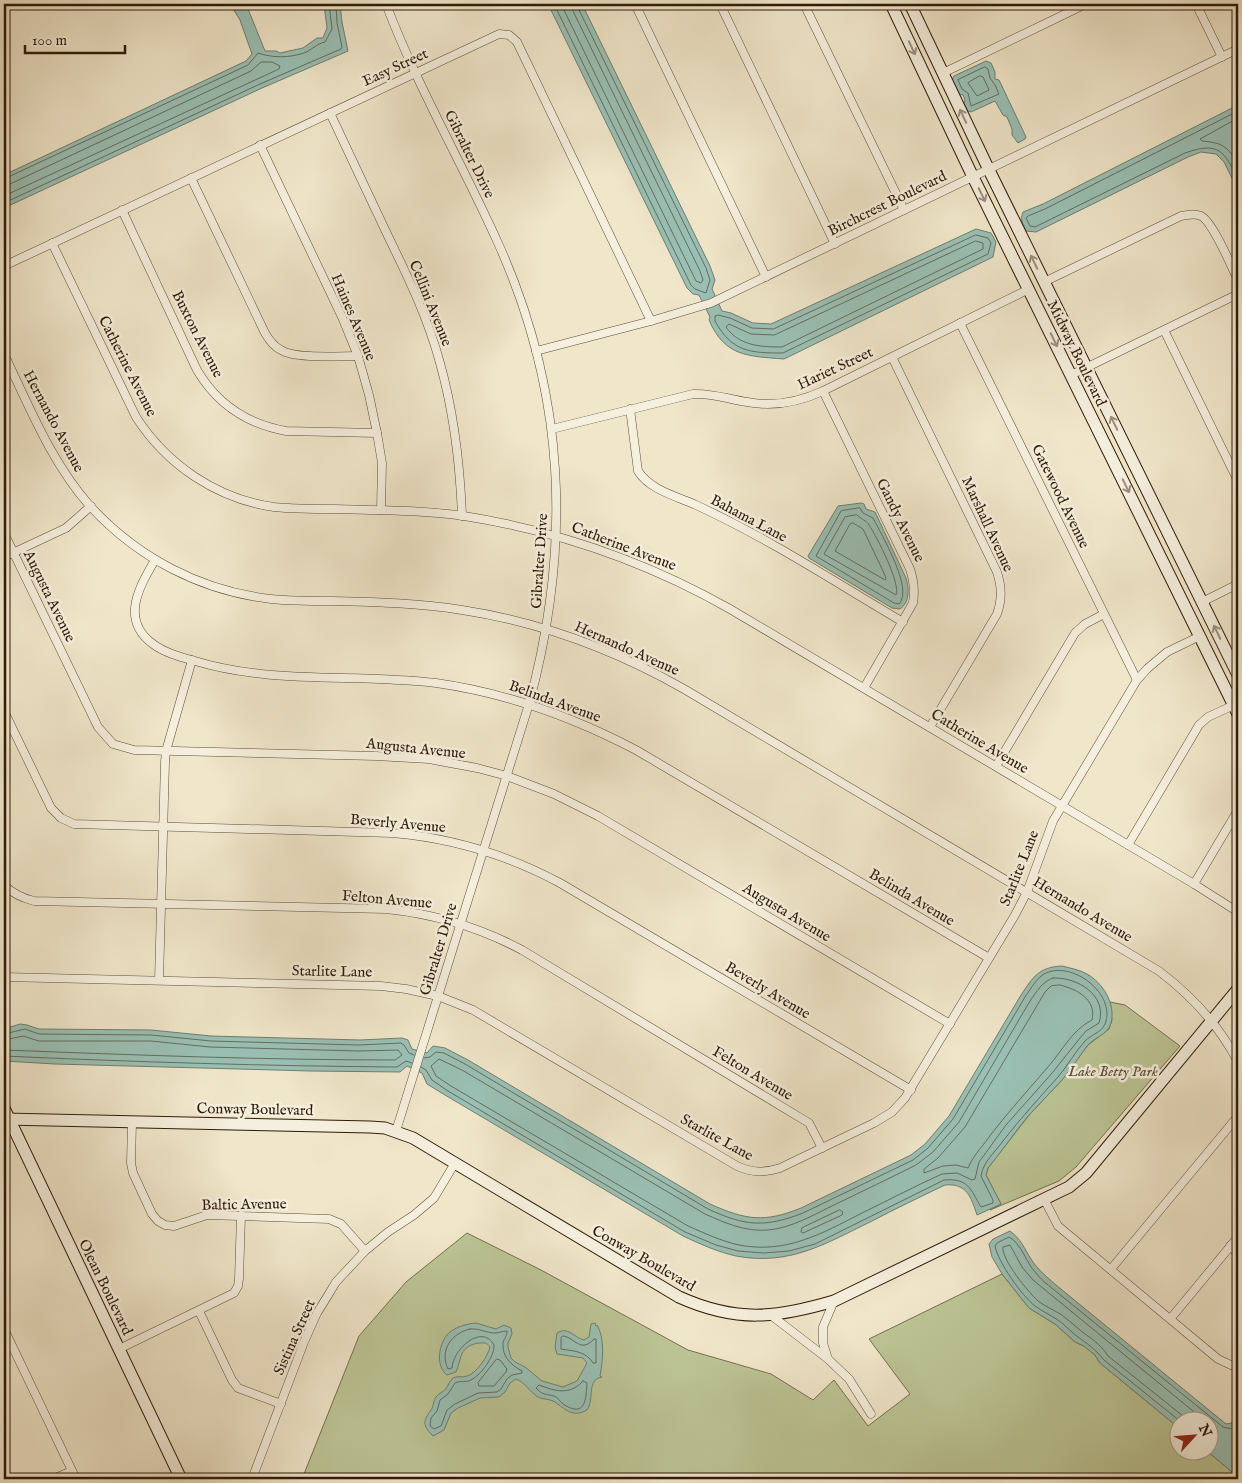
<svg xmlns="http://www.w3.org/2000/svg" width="1242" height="1483" font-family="'IM FELL English',serif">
	<rect width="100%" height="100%" fill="#f0e6ca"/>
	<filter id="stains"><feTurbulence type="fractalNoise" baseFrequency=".004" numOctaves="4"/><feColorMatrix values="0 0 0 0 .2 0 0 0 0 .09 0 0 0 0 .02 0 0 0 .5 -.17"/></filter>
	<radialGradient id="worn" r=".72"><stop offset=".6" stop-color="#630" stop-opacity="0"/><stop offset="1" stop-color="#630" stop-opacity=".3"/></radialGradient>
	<g fill="#bcc495" stroke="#766f4e">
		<polygon points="1110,1002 1125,1005 1180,1046 1076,1167 1059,1181 990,1210 1001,1204 986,1175 988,1168 1030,1114 1062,1080 1088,1045 1109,1029 1112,1020"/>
		<polygon points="467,1233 541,1270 688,1350 771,1374 813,1400 834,1380 868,1426 910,1394 869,1339 1002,1274 1029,1308 1055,1324 1075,1342 1084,1346 1095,1355 1100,1363 1179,1428 1180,1450 1207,1451 1238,1477 1238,1479 302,1479 359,1336 406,1282"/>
	</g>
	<g fill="#9ac0b5" stroke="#6f7e70">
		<polygon points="230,4 246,4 265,51 276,51 280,53 303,48 317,38 323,38 327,28 324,4 340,4 342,22 348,51 262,88 4,208 4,175 246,61 252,54 240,20"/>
		<path d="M548 4H582L710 266 715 280 712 289 722 311 731 313 753 323 771 324 976 229 991 233 996 242 993 257 784 359C748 356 725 357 709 320L710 317 699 295 693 294 687 288Z"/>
		<polygon points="986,61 991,63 995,72 995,79 999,80 1026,137 1025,139 1018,143 1012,135 1012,129 1007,117 1003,115 995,101 971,112 968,111 964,104 965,100 963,95 959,94 952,80 954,76"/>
		<polygon points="1238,105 1238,190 1224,162 1216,154 1201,152 1188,157 1036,232 1026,231 1021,219 1023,212 1043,204"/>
		<path d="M861 503 864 504 866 509 875 512 906 578C909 589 910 602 900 609L892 608 809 558 808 556 838 506Z"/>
		<path d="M1062 966C1070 968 1080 970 1087 974 1103 983 1116 1004 1111 1023 1107 1036 1095 1036 1087 1046 1079 1057 1071 1069 1062 1080 1051 1092 1039 1104 1028 1116 1014 1133 1002 1151 988 1168L986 1175 1001 1204 977 1215C971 1197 967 1183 945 1185 920 1197 895 1209 870 1222 825 1244 789 1266 736 1256 718 1252 700 1244 683 1236L445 1095 427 1084 422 1073 407 1066 400 1072 311 1071 55 1064 4 1061V1029L20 1024 27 1025 39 1029 151 1030 211 1036 360 1040 402 1038 408 1040 412 1049 427 1053 433 1046 445 1048 468 1060 710 1204C746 1220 764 1223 801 1208L911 1155 925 1144 949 1116 1021 995C1033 977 1039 967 1062 966Z"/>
		<path d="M1010 1231C1021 1239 1024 1248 1031 1259 1038 1270 1047 1277 1056 1285L1226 1424 1238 1422V1477L1207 1451 1210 1450V1420H1180L1179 1428 1100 1363 1095 1355 1084 1346 1075 1342 1055 1324 1029 1308 1002 1274 992 1257 989 1244 993 1239Z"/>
		<path d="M476 1323 496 1329 504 1325 511 1328 512 1334 508 1343V1347L511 1358 515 1362 525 1367 542 1381 563 1387 577 1381 587 1363 583 1358 557 1354 555 1347 557 1333C568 1326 573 1337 584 1340L589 1337 591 1324 595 1323 596 1326 597 1325C605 1339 603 1359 600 1376L602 1377C586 1380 595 1398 587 1410 571 1419 564 1407 553 1401 546 1398 540 1400 534 1394 528 1389 524 1382 516 1379L510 1383 505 1392 499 1397 480 1398 458 1408 451 1413 444 1430 433 1436C422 1425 423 1421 431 1410 434 1406 433 1400 437 1396 439 1393 443 1392 446 1389 448 1386 449 1382 452 1379 457 1375 461 1378 467 1376 476 1374 488 1356 490 1347 486 1342 485 1343 479 1343 459 1346 462 1358 456 1372L447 1375C436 1367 438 1346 447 1335 454 1327 466 1324 476 1323Z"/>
	</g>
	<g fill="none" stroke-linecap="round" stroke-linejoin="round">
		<g stroke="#646d5e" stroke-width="1">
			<polyline points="554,4 691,285 695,289 706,293 710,280 706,268 578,8 578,4"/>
			<polyline points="561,4 696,281 701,283 703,280 700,271 573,11 572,4"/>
			<polygon points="985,67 988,69 990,78 995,85 999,94 971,106 968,93 962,89 958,80"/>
			<polygon points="980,76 983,77 989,90 977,96 968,83"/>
			<path d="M1238 111 1045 209 1028 216 1026 218 1030 226 1035 227 1185 153C1219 141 1224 151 1238 179"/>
			<path d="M1238 118 1200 139 1202 141C1223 143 1228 146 1238 165"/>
			<path d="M4 179 248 65 258 53C273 58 288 58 304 53 312 50 316 44 325 42L332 29 329 4"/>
			<polyline points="4,185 10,184 251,71 261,62 272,62 280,66 279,69 4,196"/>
			<polyline points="4,203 260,84 341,49 342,47 337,23 336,4"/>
			<path d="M976 235 988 238 991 243 988 254 783 353C750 353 732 352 715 321V316L718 315 730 318 752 328 773 329Z"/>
			<path d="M976 241 983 243V249L782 347C761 347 739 346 726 327L729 324 751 334 774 335Z"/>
			<path d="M860 508 863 513 873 518C881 534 914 589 899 604L894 603 816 556 841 511Z"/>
			<path d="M857 515C861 519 867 521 869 525 877 537 901 584 896 595L824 554 845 517Z"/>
			<polygon points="853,523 863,529 883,571 886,578 885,580 835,551 850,524"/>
			<path d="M1053 978C1077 977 1108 995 1099 1023L1086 1031 1080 1038 1053 1072 1006 1125 979 1162 975 1179 972 1180 957 1173 942 1174C915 1186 889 1200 862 1213 821 1234 786 1254 739 1245 721 1241 704 1233 688 1226L451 1086 436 1076 431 1066 439 1059 462 1070 705 1214C725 1223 746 1232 768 1230 792 1228 815 1214 836 1204 863 1191 890 1178 916 1165L933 1152 959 1122 1030 1001C1037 991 1042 982 1053 978Z"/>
			<path d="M1060 985C1076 989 1097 999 1092 1020 1072 1030 1062 1051 1048 1067 1029 1089 1010 1110 992 1133 984 1145 974 1154 968 1168L956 1165 943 1166 924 1173V1169L938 1158 965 1127 1045 992 1051 986Z"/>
			<polyline points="4,1034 25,1029 39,1034 151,1035 211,1041 359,1045 401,1043 404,1045 409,1053 414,1055"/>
			<path d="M4 1040 23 1036 39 1041H151L210 1047 359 1051 398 1050 402 1055 395 1060C265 1060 134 1055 4 1050"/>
			<path d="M4 1056C135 1062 266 1066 397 1067L406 1061 412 1063"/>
			<path d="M421 1067 426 1070 432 1080 448 1091 685 1232 716 1245 738 1251 764 1253 789 1251 815 1244 944 1180C969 1178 970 1189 981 1207L993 1203V1200L981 1176C983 1162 995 1152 1003 1141 1020 1119 1039 1098 1058 1077 1068 1065 1075 1052 1085 1041 1092 1034 1101 1033 1105 1024 1117 994 1071 959 1044 974 1036 979 1030 990 1025 997L953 1119 928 1148 913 1160 803 1213C764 1228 745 1226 708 1209L465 1064 444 1053 436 1052 430 1057 424 1058"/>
			<polygon points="840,1210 843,1212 842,1215 803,1233 801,1232 802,1228"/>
			<path d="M470 1329C479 1328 486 1333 495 1333 499 1333 502 1331 507 1331 507 1337 504 1338 503 1343 502 1357 511 1365 522 1371V1373L512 1375 507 1379 501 1389 497 1392 478 1393 455 1404 447 1410 441 1426 434 1429 430 1426 431 1418 437 1411 440 1400 448 1394 455 1383C461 1380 466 1383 471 1380 481 1375 495 1356 494 1345 482 1323 453 1349 452 1368L448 1369C439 1350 452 1333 470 1329Z"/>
			<path d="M563 1336C575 1337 580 1354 594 1339H596V1363H593C586 1351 573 1351 561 1349V1338Z"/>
			<polygon points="497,1359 500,1360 507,1369 506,1372 494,1386 479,1386 478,1383"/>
			<path d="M583 1381 587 1383C586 1398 586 1419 563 1404 560 1401 558 1398 554 1396 546 1394 542 1395 536 1388L539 1385C555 1391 570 1396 583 1381Z"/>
			<path d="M1188 1420 1108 1356C1100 1343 1091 1339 1080 1330 1074 1325 1068 1320 1062 1315 1054 1310 1046 1307 1038 1301 1029 1293 1001 1259 1003 1247L1010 1245 1022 1267 1033 1280 1204 1420"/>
			<path d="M1180 1421 1104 1360C1096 1350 1088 1344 1078 1337 1071 1332 1065 1325 1058 1320 1050 1315 1042 1311 1035 1306 1022 1296 998 1262 995 1246L997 1243 1009 1237C1021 1243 1026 1262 1035 1272 1040 1279 1047 1284 1053 1289L1223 1427 1232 1429 1238 1427"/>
		</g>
		<defs>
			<g id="street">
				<path d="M386 4C417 86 462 163 498 243 566 394 572 545 529 704L396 1131"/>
				<polyline points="635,4 766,277"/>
				<polyline points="720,4 835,244"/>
				<polyline points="804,4 904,210"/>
				<polyline points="1196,4 1222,57"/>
				<polyline points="943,73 1086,4"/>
				<path d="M330 113C349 154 369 195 388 236 408 277 428 318 440 363 454 413 460 464 462 516"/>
				<polyline points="260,145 342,317 358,356 369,395 377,433 382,463 381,510"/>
				<path d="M191 178 265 333C269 340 273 346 281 350 295 359 339 356 358 356"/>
				<path d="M122 210 197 370C217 404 247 424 286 431L377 433"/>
				<path d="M52 243 136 417C167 465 217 499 274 507 294 509 315 509 335 509 378 510 421 510 464 516 558 531 647 562 730 609L1194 884 1238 912"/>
				<polyline points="4,266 499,34 509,35 517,42 651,321"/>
				<path d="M1044 282 1181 216C1188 215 1194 213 1201 216 1213 222 1231 266 1238 280"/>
				<polyline points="960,323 1137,680"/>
				<polyline points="1164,330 1238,481"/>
				<polyline points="536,351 651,321 711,303 1238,49"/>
				<path d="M4 354C29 406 51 462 90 506 138 558 201 591 271 599 291 601 312 601 332 601 375 602 419 603 462 610 540 622 615 650 684 689L1159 971C1192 996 1219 1025 1238 1062"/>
				<path d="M892 357 997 572C1002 588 1002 599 997 614L930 727"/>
				<polyline points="1071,375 1238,294"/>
				<path d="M823 391 910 569C914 581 915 591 913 603L864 688"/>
				<path d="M630 409 638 471C650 490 676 496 696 505 768 538 835 582 903 622"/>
				<path d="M552 429 693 394C712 393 728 399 747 402 773 407 799 402 823 391L1029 289"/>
				<polyline points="4,533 98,727 113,744 134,750 376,756 429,759 477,768 507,776 554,794 598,816 950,1024"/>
				<polyline points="4,557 66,528 91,506"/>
				<path d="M155 560C139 587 120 620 153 644 165 653 181 657 195 661 274 685 355 673 436 683 507 693 573 717 636 750L989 958"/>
				<polyline points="1202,602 1238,584"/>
				<path d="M4 711 51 808 61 818 74 824 392 833C453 838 506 854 560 883L911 1090"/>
				<polyline points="996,766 1075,633 1085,624 1104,614"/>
				<polyline points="1128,845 1199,725 1208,717 1234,705"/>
				<polyline points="1194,884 1238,810"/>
				<path d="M4 885C13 894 22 898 34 901L386 909C435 914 479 927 522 950L809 1123 822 1148"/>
				<path d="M4 977 381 986 406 989 438 996 473 1010 737 1166C753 1173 764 1173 780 1168L874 1123 892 1112 905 1098 1015 915 1027 892 1053 821 1137 680 1148 668 1167 652 1200 636"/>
				<polyline points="159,980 165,762 166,751 192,660"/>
				<polyline points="132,1122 131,1163 133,1173 152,1214 158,1221 165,1225 174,1226 207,1215 329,1219 341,1224 365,1251"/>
				<polyline points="1044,1199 1058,1226 1218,1359 1233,1366 1238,1366"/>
				<polyline points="1230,1246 1238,1254"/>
				<polyline points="1111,1269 1238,1116"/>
				<polyline points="834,1301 823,1327 823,1343 828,1359 849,1379 871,1414"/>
				<polyline points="199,1311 232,1380 238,1388 281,1404"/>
				<polyline points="772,1316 828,1359"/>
				<polyline points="1171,1318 1238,1237"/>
				<polyline points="4,1329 76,1479"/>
				<polyline points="119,1349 234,1293 238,1286 239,1279 241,1215"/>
				<polyline points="53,1479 72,1471"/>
				<polyline points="252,1479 304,1342 317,1313 327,1297 336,1282 365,1251 388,1232 414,1215 434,1198 455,1163"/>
			</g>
			<g id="secondary">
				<polyline points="891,4 973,177 1238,714"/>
				<polyline points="910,4 989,170 1238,675"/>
				<polyline points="4,1108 181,1479"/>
				<path d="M4 1119 370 1127 385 1128 413 1138 679 1297C737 1323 776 1318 834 1301L1069 1187 1086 1173 1238 989"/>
			</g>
		</defs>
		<use href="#street" stroke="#5f4d38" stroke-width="9"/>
		<use href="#secondary" stroke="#2f1a08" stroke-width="13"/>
		<use href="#street" stroke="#f5efdd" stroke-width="8"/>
		<use href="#secondary" stroke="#f5efdd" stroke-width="11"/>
	</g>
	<defs><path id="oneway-shaft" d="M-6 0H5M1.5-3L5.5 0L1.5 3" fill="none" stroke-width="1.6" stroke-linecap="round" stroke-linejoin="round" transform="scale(1.25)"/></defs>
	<g stroke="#9c8f7d">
		<use href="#oneway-shaft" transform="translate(912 48) rotate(65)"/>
		<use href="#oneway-shaft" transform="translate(963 116) rotate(-115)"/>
		<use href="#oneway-shaft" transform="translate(982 195) rotate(64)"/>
		<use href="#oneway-shaft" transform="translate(1034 262) rotate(-116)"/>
		<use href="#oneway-shaft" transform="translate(1054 340) rotate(64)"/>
		<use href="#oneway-shaft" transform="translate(1114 423) rotate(-116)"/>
		<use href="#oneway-shaft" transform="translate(1126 486) rotate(64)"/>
		<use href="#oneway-shaft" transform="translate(1217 632) rotate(-116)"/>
	</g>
	<g text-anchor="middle" stroke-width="5" stroke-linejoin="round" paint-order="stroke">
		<g font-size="15" fill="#2f1a08" stroke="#f5efdd">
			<text transform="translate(395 67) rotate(-25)" y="5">Easy Street</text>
			<text transform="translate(470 154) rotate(64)" y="5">Gibralter Drive</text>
			<text transform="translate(887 203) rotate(-26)" y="5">Birchcrest Boulevard</text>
			<text transform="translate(431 303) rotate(68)" y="5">Cellini Avenue</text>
			<text transform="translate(354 317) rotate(67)" y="5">Haines Avenue</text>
			<text transform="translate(198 334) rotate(63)" y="5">Buxton Avenue</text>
			<text transform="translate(1077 353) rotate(64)" y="5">Midway Boulevard</text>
			<text transform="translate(128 366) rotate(63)" y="5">Catherine Avenue</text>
			<text transform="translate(835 368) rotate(-25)" y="5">Hariet Street</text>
			<text transform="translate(54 421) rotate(62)" y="5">Hernando Avenue</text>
			<text transform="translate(1061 496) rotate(64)" y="5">Gatewood Avenue</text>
			<text transform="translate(749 518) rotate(28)" y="5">Bahama Lane</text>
			<text transform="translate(901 520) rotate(64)" y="5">Gandy Avenue</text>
			<text transform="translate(988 524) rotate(65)" y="5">Marshall Avenue</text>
			<text transform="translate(624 546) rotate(21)" y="5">Catherine Avenue</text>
			<text transform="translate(539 561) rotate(-86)" y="5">Gibralter Drive</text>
			<text transform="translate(50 596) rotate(64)" y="5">Augusta Avenue</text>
			<text transform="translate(627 648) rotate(24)" y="5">Hernando Avenue</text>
			<text transform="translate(555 701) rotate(20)" y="5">Belinda Avenue</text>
			<text transform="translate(980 741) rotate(31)" y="5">Catherine Avenue</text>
			<text transform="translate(416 748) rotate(6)" y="5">Augusta Avenue</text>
			<text transform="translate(398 823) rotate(5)" y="5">Beverly Avenue</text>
			<text transform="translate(1019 868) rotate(-68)" y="5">Starlite Lane</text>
			<text transform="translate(912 897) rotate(31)" y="5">Belinda Avenue</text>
			<text transform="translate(387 899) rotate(5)" y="5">Felton Avenue</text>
			<text transform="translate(1083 909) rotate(31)" y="5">Hernando Avenue</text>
			<text transform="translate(787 912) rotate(31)" y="5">Augusta Avenue</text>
			<text transform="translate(438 949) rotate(-73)" y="5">Gibralter Drive</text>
			<text transform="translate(332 971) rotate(1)" y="5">Starlite Lane</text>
			<text transform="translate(768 990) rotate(31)" y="5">Beverly Avenue</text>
			<text transform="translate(753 1073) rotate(31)" y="5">Felton Avenue</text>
			<text transform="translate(255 1109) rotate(1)" y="5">Conway Boulevard</text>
			<text transform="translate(717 1137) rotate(29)" y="5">Starlite Lane</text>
			<text transform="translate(244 1204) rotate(-1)" y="5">Baltic Avenue</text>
			<text transform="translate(644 1258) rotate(30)" y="5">Conway Boulevard</text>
			<text transform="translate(106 1287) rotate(64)" y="5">Olean Boulevard</text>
			<text transform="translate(294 1337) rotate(-66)" y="5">Sistina Street</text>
		</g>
		<g font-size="15" font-style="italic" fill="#594d32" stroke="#f5efdd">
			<text x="1113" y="1076">Lake Betty Park</text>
		</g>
	</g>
	<rect width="1242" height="1483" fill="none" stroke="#f0e6ca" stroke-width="20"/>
	<rect x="5" y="5" width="1232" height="1473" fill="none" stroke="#2f1a08" stroke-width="2.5"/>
	<rect x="10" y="10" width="1222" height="1463" fill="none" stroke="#2f1a08"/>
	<g transform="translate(1194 1436) rotate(64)"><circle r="24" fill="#f5efdd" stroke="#a69a88"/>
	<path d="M0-4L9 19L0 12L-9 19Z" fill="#8f2418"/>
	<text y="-8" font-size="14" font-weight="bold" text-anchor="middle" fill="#2f1a08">N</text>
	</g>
	<path d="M25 45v8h100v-8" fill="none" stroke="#2f1a08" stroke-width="2.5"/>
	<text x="32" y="45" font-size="15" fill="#2f1a08" stroke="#f5efdd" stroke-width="4" paint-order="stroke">100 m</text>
	<rect width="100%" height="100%" filter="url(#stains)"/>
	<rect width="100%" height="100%" fill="url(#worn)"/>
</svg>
